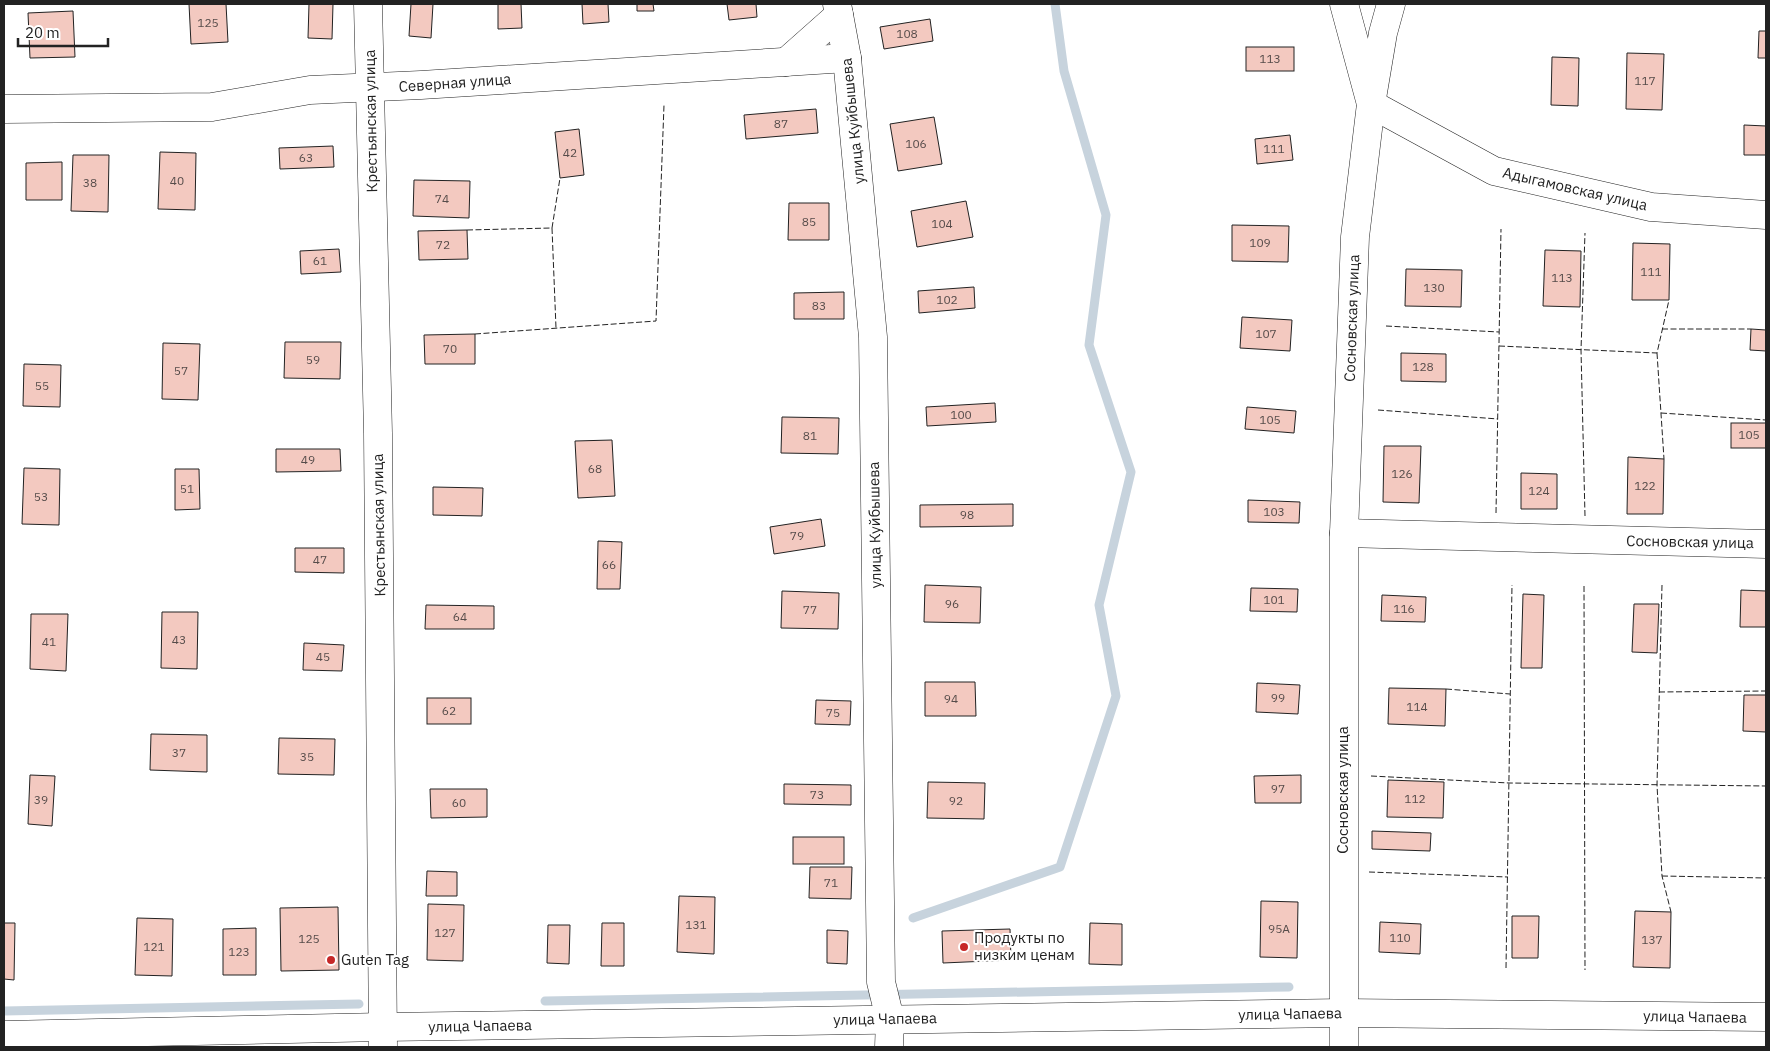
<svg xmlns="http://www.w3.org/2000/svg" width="1770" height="1051" font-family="'IBM Plex Sans',sans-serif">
	<rect width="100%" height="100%" fill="#fff"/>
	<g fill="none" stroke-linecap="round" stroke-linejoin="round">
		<g stroke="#c7d3dd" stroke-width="9">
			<polyline points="913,918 1060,867 1116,696 1099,605 1131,472 1089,345 1106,215 1064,71 1055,4"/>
			<polyline points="545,1001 1289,987"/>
			<polyline points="4,1011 359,1004"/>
		</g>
	</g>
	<g fill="#f3c9c0" stroke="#222">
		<polygon points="189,4 226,4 228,42 191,44"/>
		<polygon points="309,4 333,4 332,39 308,38"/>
		<polygon points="411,4 433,4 431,38 409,36"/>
		<polygon points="498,4 521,4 522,28 498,29"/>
		<polygon points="582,4 608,4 609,22 583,24"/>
		<polygon points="637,4 653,4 654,11 637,11"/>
		<polygon points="727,4 756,4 757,17 729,20"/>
		<polygon points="73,11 75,57 30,58 28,13"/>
		<polygon points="930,19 933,41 884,49 880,27"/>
		<polygon points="1759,31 1766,31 1766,58 1758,58"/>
		<rect x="1246" y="47" width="48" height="24"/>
		<polygon points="1627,53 1664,54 1662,110 1626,109"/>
		<polygon points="1552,57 1579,58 1578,106 1551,105"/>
		<polygon points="816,109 818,133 746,139 744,115"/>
		<polygon points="934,117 942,164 898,171 890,124"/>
		<polygon points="1744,125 1766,126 1766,155 1744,155"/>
		<polygon points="579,129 584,175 560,178 555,132"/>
		<polygon points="1290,135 1293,160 1257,164 1255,139"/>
		<polygon points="333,146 334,167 280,169 279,148"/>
		<polygon points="160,152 196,153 195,210 158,209"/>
		<polygon points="73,155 109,155 108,212 71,211"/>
		<polygon points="62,162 62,200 26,200 26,163"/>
		<polygon points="414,180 470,181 469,218 413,216"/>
		<polygon points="966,201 973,237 917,247 911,211"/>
		<polygon points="789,203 829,203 829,240 788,240"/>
		<polygon points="1232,225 1289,226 1288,262 1232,261"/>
		<polygon points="467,230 468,259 419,260 418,231"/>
		<polygon points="1633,243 1670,244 1669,300 1632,300"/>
		<polygon points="339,249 341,272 301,274 300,251"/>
		<polygon points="1545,250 1581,251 1580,307 1543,306"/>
		<polygon points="1406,269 1462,270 1461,307 1405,306"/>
		<polygon points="974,287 975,308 919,313 918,291"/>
		<polygon points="844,292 844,319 794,319 794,293"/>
		<polygon points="1242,317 1292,320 1290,351 1240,348"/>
		<polygon points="1751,329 1766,330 1766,351 1750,350"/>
		<polygon points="475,334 475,364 425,364 424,335"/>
		<polygon points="285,342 341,342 340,379 284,378"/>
		<polygon points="163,343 200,344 198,400 162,399"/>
		<polygon points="1401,353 1446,354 1446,382 1401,381"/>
		<polygon points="24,364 61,365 60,407 23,406"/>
		<polygon points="995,403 996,422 927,426 926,407"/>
		<polygon points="1247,407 1296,411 1294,433 1245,429"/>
		<polygon points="782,417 839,418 838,454 781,453"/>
		<rect x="1731" y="423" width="35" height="25"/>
		<polygon points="612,440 615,496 578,498 575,441"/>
		<polygon points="1384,446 1421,446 1419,503 1383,502"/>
		<polygon points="276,449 340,449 341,471 276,472"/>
		<polygon points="1628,457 1664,459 1663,514 1627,514"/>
		<polygon points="24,468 60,469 59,525 22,524"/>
		<polygon points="175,469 199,469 200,509 175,510"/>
		<polygon points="1521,473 1557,474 1557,509 1521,509"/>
		<polygon points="433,487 483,488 482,516 433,515"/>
		<polygon points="1248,500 1300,502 1299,523 1248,522"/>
		<polygon points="1013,504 1013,526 920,527 920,505"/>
		<polygon points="821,519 825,546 774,554 770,527"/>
		<polygon points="598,541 622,542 620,589 597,589"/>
		<polygon points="295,548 344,548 344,573 295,572"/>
		<polygon points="925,585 981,587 980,623 924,622"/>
		<polygon points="1251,588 1298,589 1297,612 1250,611"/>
		<polygon points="1741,590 1766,591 1766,627 1740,627"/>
		<polygon points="782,591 839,593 838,629 781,628"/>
		<polygon points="1523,594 1544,595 1542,668 1521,668"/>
		<polygon points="1382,595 1426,597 1425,622 1381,621"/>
		<polygon points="1634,604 1659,604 1657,653 1632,652"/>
		<polygon points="426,605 494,606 494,629 425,629"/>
		<polygon points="162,612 198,612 197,669 161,668"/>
		<polygon points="31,614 68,614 66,671 30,669"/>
		<polygon points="304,643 344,645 342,671 303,670"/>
		<polygon points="925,682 975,682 976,716 925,716"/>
		<polygon points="1257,683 1300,685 1298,714 1256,712"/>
		<polygon points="1389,688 1446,689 1445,726 1388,724"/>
		<polygon points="1744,695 1766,695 1766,732 1743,731"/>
		<rect x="427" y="698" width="44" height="26"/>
		<polygon points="816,700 851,701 850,725 815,724"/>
		<polygon points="151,734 207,735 207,772 150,770"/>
		<polygon points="279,738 335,739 334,775 278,774"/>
		<polygon points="30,775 55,776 52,826 28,824"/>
		<polygon points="1301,775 1301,803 1255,803 1254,776"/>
		<polygon points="1388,780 1444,782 1443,818 1387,817"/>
		<polygon points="928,782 985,783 984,819 927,818"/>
		<polygon points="784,784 851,785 851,805 784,804"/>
		<polygon points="430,789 487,789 487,817 431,818"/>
		<polygon points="1372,831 1431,833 1430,851 1372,849"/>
		<rect x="793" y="837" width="51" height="27"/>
		<polygon points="810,867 852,867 851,899 809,898"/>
		<polygon points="427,871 457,872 457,896 426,896"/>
		<polygon points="679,896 715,897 714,954 677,952"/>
		<polygon points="1261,901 1298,902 1297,958 1260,957"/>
		<polygon points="428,904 464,905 463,961 427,960"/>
		<polygon points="338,907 339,970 281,971 280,908"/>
		<polygon points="1635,911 1671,912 1670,968 1633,967"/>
		<polygon points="1512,916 1539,916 1538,958 1512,958"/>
		<polygon points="137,918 173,919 172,976 135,975"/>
		<polygon points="1380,922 1421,924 1420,954 1379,952"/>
		<polygon points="4,923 15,923 14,980 4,979"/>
		<polygon points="602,923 624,923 624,966 601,966"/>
		<polygon points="1090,923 1122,924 1122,965 1089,964"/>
		<polygon points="548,925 570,925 569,964 547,963"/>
		<polygon points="256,928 256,975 223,975 223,929"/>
		<polygon points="1010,929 1011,960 943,963 942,931"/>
		<polygon points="827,930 848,931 847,964 827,963"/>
	</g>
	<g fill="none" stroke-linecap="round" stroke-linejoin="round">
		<defs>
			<g id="minor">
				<polyline points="368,4 378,433 383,1047"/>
				<polyline points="837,4 847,58 873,337 881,982 890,1019 889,1047"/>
				<polyline points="1344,4 1371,104 1494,171 1651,207 1766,215"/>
				<polyline points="786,62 839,15"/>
				<polyline points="4,109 212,107 310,90 421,85 847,58"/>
				<polyline points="1344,533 1766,544"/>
				<polyline points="4,1035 383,1027 1343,1013 1766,1017"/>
			</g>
			<polyline id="major" points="1344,1047 1344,533 1355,237 1371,104 1383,33 1391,4"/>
		</defs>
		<use href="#minor" stroke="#222" stroke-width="29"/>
		<use href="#major" stroke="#222" stroke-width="29"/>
		<use href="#minor" stroke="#fff" stroke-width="28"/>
		<use href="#major" stroke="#fff" stroke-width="28"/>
		<g stroke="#222" stroke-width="1" stroke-dasharray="6 2.5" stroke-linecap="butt">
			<polyline points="552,228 556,328"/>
			<polyline points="467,230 552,228 560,178"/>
			<polyline points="1386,326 1499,332"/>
			<polyline points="1662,329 1751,329"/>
			<polyline points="475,334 656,321 664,105"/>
			<polyline points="1499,346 1657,353 1669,300"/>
			<polyline points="1657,353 1664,459"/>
			<polyline points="1378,410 1498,419"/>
			<polyline points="1661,413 1766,420"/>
			<polyline points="1496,513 1501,229"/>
			<polyline points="1585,516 1581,350 1585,233"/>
			<polyline points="1662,585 1657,785 1662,876 1671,912"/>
			<polyline points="1584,586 1585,970"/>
			<polyline points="1446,689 1510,694"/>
			<polyline points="1659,692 1766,691"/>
			<polyline points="1371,776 1509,783 1766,786"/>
			<polyline points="1369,872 1508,877"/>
			<polyline points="1662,876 1766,878"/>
			<polyline points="1506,968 1512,585"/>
		</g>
	</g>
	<g fill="#c62828" stroke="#fff" stroke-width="2">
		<circle cx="964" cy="947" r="5"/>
		<circle cx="331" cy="960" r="5"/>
	</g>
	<g text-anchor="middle" stroke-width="4" stroke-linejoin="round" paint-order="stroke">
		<g font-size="12" fill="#564c4a">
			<text x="208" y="27">125</text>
			<text x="907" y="38">108</text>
			<text x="1270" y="63">113</text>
			<text x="1645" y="85">117</text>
			<text x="781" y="128">87</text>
			<text x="916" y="148">106</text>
			<text x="1274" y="153">111</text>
			<text x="570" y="157">42</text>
			<text x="306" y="162">63</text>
			<text x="177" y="185">40</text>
			<text x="90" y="187">38</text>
			<text x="442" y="203">74</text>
			<text x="809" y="226">85</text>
			<text x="942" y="228">104</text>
			<text x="1260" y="247">109</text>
			<text x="443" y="249">72</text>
			<text x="320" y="265">61</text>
			<text x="1651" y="276">111</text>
			<text x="1562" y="282">113</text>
			<text x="1434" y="292">130</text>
			<text x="947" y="304">102</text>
			<text x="819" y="310">83</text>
			<text x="1266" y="338">107</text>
			<text x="450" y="353">70</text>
			<text x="313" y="364">59</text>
			<text x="1423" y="371">128</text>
			<text x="181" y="375">57</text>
			<text x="42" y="390">55</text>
			<text x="961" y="419">100</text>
			<text x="1270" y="424">105</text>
			<text x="1749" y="439">105</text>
			<text x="810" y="440">81</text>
			<text x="308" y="464">49</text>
			<text x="595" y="473">68</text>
			<text x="1402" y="478">126</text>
			<text x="1645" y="490">122</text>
			<text x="187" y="493">51</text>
			<text x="1539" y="495">124</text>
			<text x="41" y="501">53</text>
			<text x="1274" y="516">103</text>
			<text x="967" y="519">98</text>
			<text x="797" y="540">79</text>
			<text x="320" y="564">47</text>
			<text x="609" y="569">66</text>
			<text x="1274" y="604">101</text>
			<text x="952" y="608">96</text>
			<text x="1404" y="613">116</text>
			<text x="810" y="614">77</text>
			<text x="460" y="621">64</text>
			<text x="179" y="644">43</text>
			<text x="49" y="646">41</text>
			<text x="323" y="661">45</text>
			<text x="1278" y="702">99</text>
			<text x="951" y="703">94</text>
			<text x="1417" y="711">114</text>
			<text x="449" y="715">62</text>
			<text x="833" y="717">75</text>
			<text x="179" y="757">37</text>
			<text x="307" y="761">35</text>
			<text x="1278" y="793">97</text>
			<text x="817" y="799">73</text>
			<text x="1415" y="803">112</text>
			<text x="41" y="804">39</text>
			<text x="956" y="805">92</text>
			<text x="459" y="807">60</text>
			<text x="831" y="887">71</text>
			<text x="696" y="929">131</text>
			<text x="1279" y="933">95А</text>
			<text x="445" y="937">127</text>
			<text x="1400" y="942">110</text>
			<text x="309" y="943">125</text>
			<text x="1652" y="944">137</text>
			<text x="154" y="951">121</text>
			<text x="239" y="956">123</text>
		</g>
		<g font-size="15" fill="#222" stroke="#fff">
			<text transform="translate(455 83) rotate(-4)" y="5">Северная улица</text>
			<text transform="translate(371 121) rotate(-91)" y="5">Крестьянская улица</text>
			<text transform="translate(853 121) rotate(-96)" y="5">улица Куйбышева</text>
			<text transform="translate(1575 189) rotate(13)" y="5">Адыгамовская улица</text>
			<text transform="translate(1352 318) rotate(-88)" y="5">Сосновская улица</text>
			<text transform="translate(379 525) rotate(-91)" y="5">Крестьянская улица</text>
			<text transform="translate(875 525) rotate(-91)" y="5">улица Куйбышева</text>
			<text transform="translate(1690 542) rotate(1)" y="5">Сосновская улица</text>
			<text transform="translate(1343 790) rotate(-90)" y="5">Сосновская улица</text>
			<text transform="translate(1290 1014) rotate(-1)" y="5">улица Чапаева</text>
			<text transform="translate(1695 1017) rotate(1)" y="5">улица Чапаева</text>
			<text transform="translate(885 1019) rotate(-1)" y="5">улица Чапаева</text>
			<text transform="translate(480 1026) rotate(-1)" y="5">улица Чапаева</text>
		</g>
		<g font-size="15" fill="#222" stroke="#fff" text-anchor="start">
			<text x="974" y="943">Продукты по<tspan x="974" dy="17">низким ценам</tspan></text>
			<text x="341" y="965">Guten Tag</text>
		</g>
	</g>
	<rect width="1770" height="1051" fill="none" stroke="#222222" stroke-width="10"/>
	<path d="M18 38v8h90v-8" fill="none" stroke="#222222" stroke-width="2.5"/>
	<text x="25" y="38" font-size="15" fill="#222222" stroke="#ffffff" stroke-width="4" paint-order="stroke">20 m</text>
</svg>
